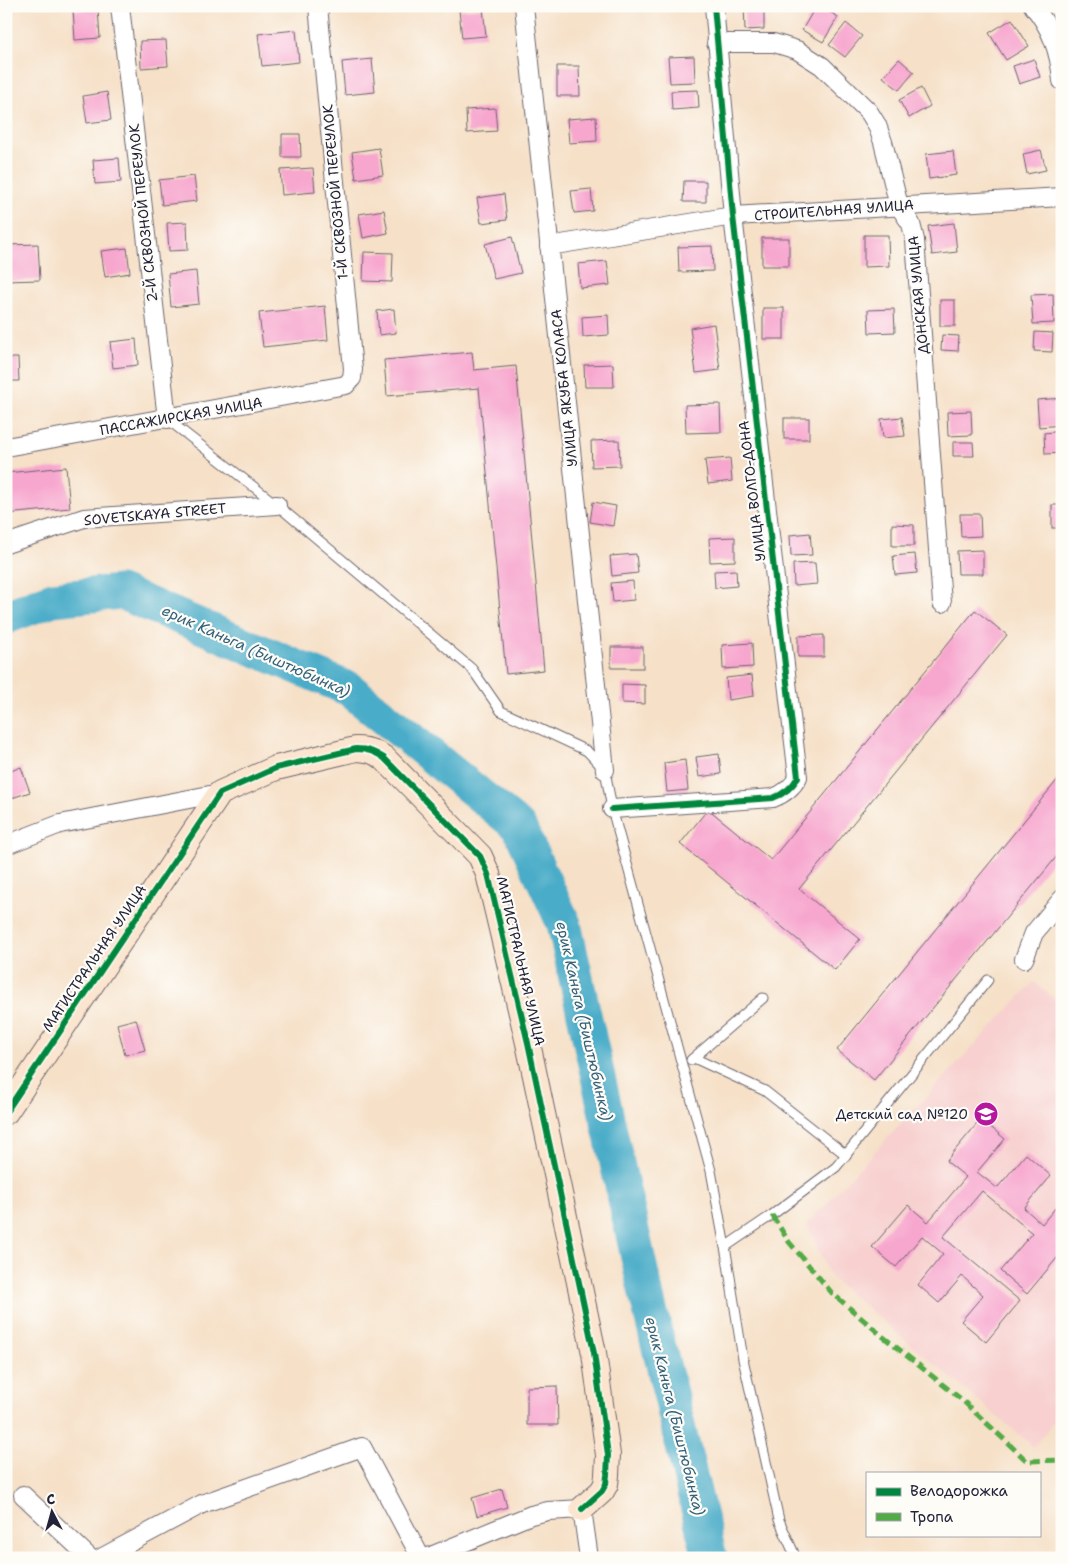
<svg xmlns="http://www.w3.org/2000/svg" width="1068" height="1564" font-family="'Shantell Sans',sans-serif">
	<rect width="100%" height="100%" fill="#fdfcf7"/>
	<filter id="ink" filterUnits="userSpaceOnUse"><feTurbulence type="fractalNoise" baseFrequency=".02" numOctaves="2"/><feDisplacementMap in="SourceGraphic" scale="10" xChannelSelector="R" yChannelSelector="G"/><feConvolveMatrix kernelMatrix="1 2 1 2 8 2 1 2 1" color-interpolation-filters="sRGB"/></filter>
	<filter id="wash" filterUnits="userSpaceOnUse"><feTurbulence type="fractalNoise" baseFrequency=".0096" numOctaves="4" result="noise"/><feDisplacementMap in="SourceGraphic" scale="20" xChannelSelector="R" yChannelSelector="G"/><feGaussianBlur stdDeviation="1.12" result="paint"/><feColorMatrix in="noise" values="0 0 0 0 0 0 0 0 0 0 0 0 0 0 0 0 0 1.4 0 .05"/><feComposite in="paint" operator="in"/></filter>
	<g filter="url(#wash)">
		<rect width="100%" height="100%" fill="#f6e0c7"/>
		<polygon fill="#f7d0cf" points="1034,982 1062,1005 1062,1410 1034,1447 830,1277 807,1224"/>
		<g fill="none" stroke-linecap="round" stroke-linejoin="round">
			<polyline stroke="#48acc8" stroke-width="35" points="6,617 53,599 120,592 349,689 519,827 564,924 647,1298 710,1558"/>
		</g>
		<g id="blocks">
			<g fill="#f7a6ce">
				<polygon points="744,6 764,6 764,29 745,30"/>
				<polygon points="816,6 820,6 838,17 823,42 802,30"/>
				<polygon points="483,8 486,36 462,38 459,10"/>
				<polygon points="98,9 100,38 75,40 73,10"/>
				<polygon points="1012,19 1029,46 1006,60 989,33"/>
				<polygon points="846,23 862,36 845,57 829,45"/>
				<polygon points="296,30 299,62 262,66 258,34"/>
				<polygon points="166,40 168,66 141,68 140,41"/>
				<polygon points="694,56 695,82 670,83 668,57"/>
				<polygon points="372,59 375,92 345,95 342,62"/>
				<polygon points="899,59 914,72 899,90 883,77"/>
				<polygon points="1034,59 1040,77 1019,84 1013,66"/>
				<polygon points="557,66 579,66 580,96 557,96"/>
				<polygon points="921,88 930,106 909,118 899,100"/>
				<polygon points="698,90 699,108 672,110 671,91"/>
				<polygon points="107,92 111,120 87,123 83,96"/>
				<polygon points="495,108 497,131 467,133 466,110"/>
				<polygon points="596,117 597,141 569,143 567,119"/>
				<polygon points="282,134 300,134 301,157 282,157"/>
				<polygon points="379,148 383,175 356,179 352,152"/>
				<polygon points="1041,150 1046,170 1027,174 1023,154"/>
				<polygon points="953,151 956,175 929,179 926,154"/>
				<polygon points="119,158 121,182 95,184 93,160"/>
				<polygon points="313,168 315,192 282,195 280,170"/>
				<polygon points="194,176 197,201 162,205 159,180"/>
				<polygon points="684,181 706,181 706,202 683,202"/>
				<polygon points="591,189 593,211 574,213 571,191"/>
				<polygon points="504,194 507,220 481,223 477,198"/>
				<polygon points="384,210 388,233 363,238 359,214"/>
				<polygon points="187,222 188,250 169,251 167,223"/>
				<polygon points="954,223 957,252 932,255 928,226"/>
				<polygon points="864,235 888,235 889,266 864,267"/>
				<polygon points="512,237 521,273 494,279 485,244"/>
				<rect x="762" y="238" width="27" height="28"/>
				<polygon points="38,244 40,280 6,281 6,245"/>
				<polygon points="712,246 713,271 679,272 678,247"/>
				<polygon points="127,248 130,273 105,277 101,251"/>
				<polygon points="364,252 393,253 392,282 363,281"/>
				<polygon points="607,261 610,285 580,288 578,264"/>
				<polygon points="196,271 199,304 171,307 168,274"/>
				<polygon points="1053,294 1054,323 1033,324 1031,295"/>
				<rect x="940" y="300" width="15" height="26"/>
				<polygon points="325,306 328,340 263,347 259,313"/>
				<rect x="763" y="308" width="21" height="31"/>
				<polygon points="394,309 396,333 379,335 377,311"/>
				<polygon points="894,309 895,332 869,333 868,310"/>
				<polygon points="608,315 609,335 583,337 582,317"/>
				<polygon points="714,324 720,370 696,373 690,328"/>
				<polygon points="1035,332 1053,333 1052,352 1034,351"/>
				<polygon points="942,335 959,336 958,351 941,350"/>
				<polygon points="136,339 138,365 113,368 110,342"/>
				<polygon points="472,352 474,370 516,366 544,670 506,674 479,388 387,396 384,360"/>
				<polygon points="6,358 18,358 19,381 6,381"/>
				<polygon points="613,364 614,387 585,387 584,365"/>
				<polygon points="1062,398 1062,425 1039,427 1037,400"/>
				<polygon points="720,404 721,432 686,433 685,405"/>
				<polygon points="971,411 972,435 948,436 947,412"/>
				<polygon points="902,417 905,436 883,438 881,419"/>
				<rect x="784" y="418" width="25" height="21"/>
				<polygon points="1062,431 1062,453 1045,454 1044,433"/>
				<polygon points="619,440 620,466 592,467 591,441"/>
				<polygon points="953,442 973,442 974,456 953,456"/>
				<polygon points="730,458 732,481 708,484 705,460"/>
				<polygon points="66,467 70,508 6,514 6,473"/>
				<polygon points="593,502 616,506 613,526 590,522"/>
				<rect x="1052" y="505" width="10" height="23"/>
				<polygon points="960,514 980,514 981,536 961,537"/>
				<polygon points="892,524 914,525 914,546 892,546"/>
				<polygon points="810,533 812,555 791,556 790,535"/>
				<polygon points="735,537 735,561 710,562 709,538"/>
				<polygon points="983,550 983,574 958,574 957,551"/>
				<polygon points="636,554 638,573 612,576 610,556"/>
				<polygon points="915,554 917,573 895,575 893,556"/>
				<polygon points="815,563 817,584 794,586 793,564"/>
				<polygon points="736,570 737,586 715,588 714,571"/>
				<polygon points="633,581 634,600 613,602 611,583"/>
				<polygon points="975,610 1007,635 799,889 860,939 835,970 680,844 708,809 771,860"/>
				<polygon points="824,635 824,657 798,657 798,636"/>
				<polygon points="752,643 753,667 723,669 722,645"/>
				<rect x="611" y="647" width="32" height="21"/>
				<polygon points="752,675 754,696 728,700 726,678"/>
				<polygon points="622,684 645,685 645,704 622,703"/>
				<polygon points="719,754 721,774 699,777 696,757"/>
				<polygon points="685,760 688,790 667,792 664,763"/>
				<polygon points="21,767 30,792 6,800 6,773"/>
				<polygon points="1059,778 1062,780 1062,850 874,1080 837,1050"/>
				<polygon points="136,1019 145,1050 125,1055 117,1024"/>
				<polygon points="981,1119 1005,1139 977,1172 997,1188 1026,1154 1051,1176 1024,1208 1042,1224 1062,1200 1062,1252 1027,1294 1000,1271 1032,1233 982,1191 943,1237 1020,1301 986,1342 961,1321 983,1295 962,1276 939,1303 918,1285 943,1254 922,1236 896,1267 872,1247 908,1205 928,1222 966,1177 946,1161"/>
				<polygon points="557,1386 558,1425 527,1425 527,1387"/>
				<polygon points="502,1489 507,1507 477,1516 472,1498"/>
			</g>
		</g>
	</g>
	<g filter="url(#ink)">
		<use href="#blocks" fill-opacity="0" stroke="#6c646c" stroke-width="1"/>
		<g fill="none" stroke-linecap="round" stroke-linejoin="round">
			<defs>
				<g id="lane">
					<polyline points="167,419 277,505 472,669 501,711 587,751 605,770 612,809 711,1171 727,1258 743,1359 779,1520 796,1558"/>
					<polyline points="694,1058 765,1091 846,1155"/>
					<polyline points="691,1060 763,998"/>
					<polyline points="725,1247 772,1215 836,1167 988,980"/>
				</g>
				<g id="street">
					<polyline points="120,6 167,419"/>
					<polyline points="524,6 605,770"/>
					<path d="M1033 6C1051 27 1060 54 1062 81"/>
					<polyline points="716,43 774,43 797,50 822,66 869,112 877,125 883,142 899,206 911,224 915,240 942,603"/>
					<polyline points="549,246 733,216 1062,197"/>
					<polyline points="6,447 335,387 346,385 352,378 353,369 318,6"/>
					<polyline points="6,544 84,518 277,505"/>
					<path d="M612 809 773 798C784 794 792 788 798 777L733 216 714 6"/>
					<polyline points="6,845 60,824 220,793"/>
					<polyline points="1024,959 1034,933 1062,899"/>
					<polyline points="23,1495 90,1558"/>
					<polyline points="101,1558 202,1504 362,1447 421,1558"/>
					<polyline points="426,1558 531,1515 548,1511 582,1509 589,1558"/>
				</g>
				<path id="secondary" d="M6 1112 220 793 276 768 356 749C368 749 375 752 384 758L480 856 488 874 528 1043 594 1353 608 1455 607 1475 606 1484 602 1491 582 1509"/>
			</defs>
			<use href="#lane" stroke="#6c646c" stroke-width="11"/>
			<use href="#street" stroke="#6c646c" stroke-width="20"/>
			<use href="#secondary" stroke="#6c646c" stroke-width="26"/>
			<use href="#lane" stroke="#fff" stroke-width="9"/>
			<use href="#street" stroke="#fff" stroke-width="18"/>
			<use href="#secondary" stroke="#fbe5cf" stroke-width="24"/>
			<polyline stroke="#53aa46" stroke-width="5" stroke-dasharray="10 5" stroke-linecap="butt" points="772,1215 789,1242 832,1293 881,1335 962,1400 1027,1461 1062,1460"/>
			<defs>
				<g id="cycleway">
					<path d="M612 809 773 798C784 794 792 788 798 777L733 216 714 6"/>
					<path d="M6 1112 220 793 276 768 356 749C368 749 375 752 384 758L480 856 488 874 528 1043 594 1353 608 1455 607 1475 606 1484 602 1491 582 1509"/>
				</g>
			</defs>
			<use href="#cycleway" stroke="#fdfcf7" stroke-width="9"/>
			<use href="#cycleway" stroke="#00873e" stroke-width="6"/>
		</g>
	</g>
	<defs>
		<symbol id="school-disc" viewBox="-11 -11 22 22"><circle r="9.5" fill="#b5179e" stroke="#fdfcf7"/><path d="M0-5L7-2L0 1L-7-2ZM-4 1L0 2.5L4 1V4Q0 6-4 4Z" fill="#fff"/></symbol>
	</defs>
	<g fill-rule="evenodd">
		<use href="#school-disc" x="972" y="1100" width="28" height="28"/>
	</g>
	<g text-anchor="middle" stroke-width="4.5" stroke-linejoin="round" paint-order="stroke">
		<g font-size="14" fill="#22223b" stroke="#fdfcf7">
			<text transform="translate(335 192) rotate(-95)" y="5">1-Й СКВОЗНОЙ ПЕРЕУЛОК</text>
			<text transform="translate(834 210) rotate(-4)" y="5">СТРОИТЕЛЬНАЯ УЛИЦА</text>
			<text transform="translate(143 213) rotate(-96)" y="5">2-Й СКВОЗНОЙ ПЕРЕУЛОК</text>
			<text transform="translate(918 295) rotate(-95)" y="5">ДОНСКАЯ УЛИЦА</text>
			<text transform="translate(564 388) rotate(-96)" y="5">УЛИЦА ЯКУБА КОЛАСА</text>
			<text transform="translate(181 416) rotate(-10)" y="5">ПАССАЖИРСКАЯ УЛИЦА</text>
			<text transform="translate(752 491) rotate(-97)" y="5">УЛИЦА ВОЛГО-ДОНА</text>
			<text transform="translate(155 514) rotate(-5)" y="5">SOVETSKAYA STREET</text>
			<text transform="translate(94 958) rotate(-56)" y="5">МАГИСТРАЛЬНАЯ УЛИЦА</text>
			<text transform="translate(521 961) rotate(77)" y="5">МАГИСТРАЛЬНАЯ УЛИЦА</text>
		</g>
		<g font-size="14" fill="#22223b" stroke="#fdfcf7" text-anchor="end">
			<text x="968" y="1119">Детский сад №120</text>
		</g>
		<g font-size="15" font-style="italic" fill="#33607a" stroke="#fdfcf7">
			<text transform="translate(256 651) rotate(24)" y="5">ерик Каньга (Биштюбинка)</text>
			<text transform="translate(584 1021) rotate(77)" y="5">ерик Каньга (Биштюбинка)</text>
			<text transform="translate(675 1416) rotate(76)" y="5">ерик Каньга (Биштюбинка)</text>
		</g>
	</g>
	<rect width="1068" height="1564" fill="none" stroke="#fdfcf7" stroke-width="25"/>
	<rect x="866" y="1472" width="175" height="65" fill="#fdfcf7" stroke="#a5a5ac"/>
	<rect x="876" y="1488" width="25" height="8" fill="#00873e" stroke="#a5a5ac"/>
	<text x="910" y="1496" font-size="15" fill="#22223b">Велодорожка</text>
	<rect x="876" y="1513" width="25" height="8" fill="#53aa46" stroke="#a5a5ac"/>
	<text x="910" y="1522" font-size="15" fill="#22223b">Тропа</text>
	<g transform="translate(52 1512) rotate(354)" stroke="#fdfcf7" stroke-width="4" paint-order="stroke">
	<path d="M0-4L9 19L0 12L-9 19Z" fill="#22223b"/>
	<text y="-8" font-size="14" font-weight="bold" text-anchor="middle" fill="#22223b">С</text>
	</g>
</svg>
